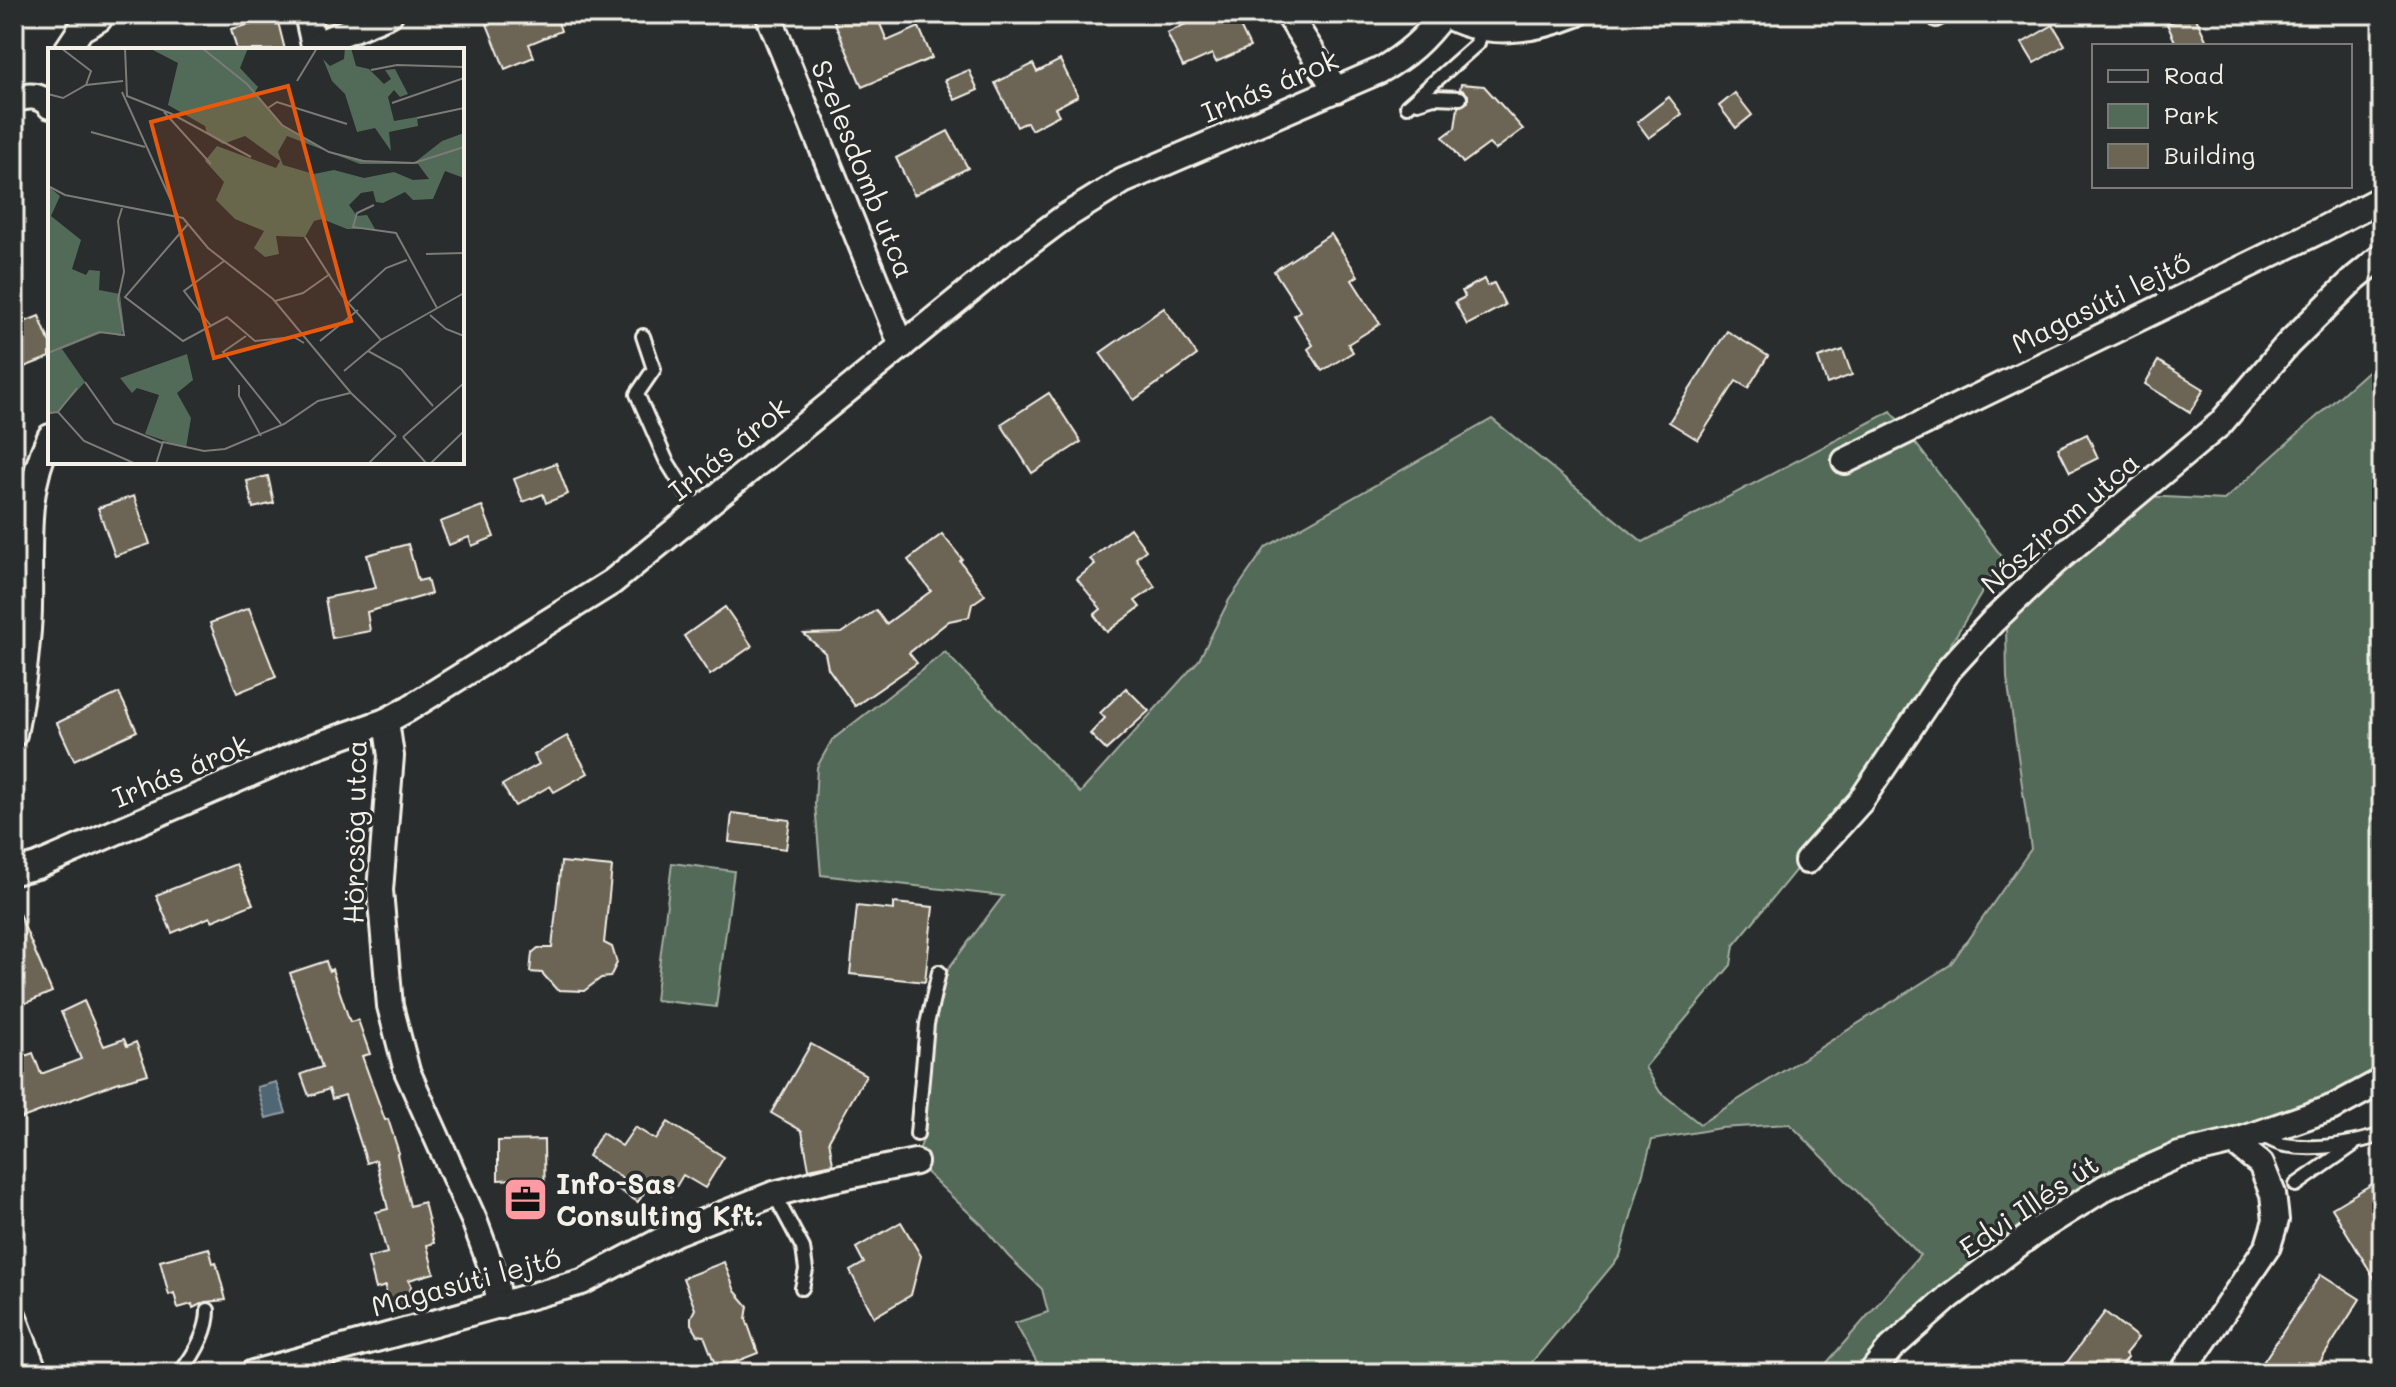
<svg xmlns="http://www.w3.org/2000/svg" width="2396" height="1387" font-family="Mali,sans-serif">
	<rect width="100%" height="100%" fill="#2a2d2e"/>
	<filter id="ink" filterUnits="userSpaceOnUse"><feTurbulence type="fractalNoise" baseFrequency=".0125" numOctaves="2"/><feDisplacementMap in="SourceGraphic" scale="16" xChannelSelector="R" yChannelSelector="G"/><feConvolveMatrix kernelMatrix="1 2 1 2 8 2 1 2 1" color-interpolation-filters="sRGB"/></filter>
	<g filter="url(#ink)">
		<g fill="#526a58" stroke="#a3aea0" stroke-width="2">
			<polygon points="2382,358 2382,1081 2106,1187 1871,1373 1818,1373 1920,1255 1790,1124 1720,1128 1652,1140 1620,1256 1523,1373 1043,1373 1015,1323 1048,1312 1042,1289 1008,1256 982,1225 915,1162 925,1134 930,1045 948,969 1003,896 821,875 815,804 817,767 832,740 945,652 1080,793 1199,660 1229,600 1266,547 1492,419 1643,542 1891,411 2003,558 1863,788 1734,945 1731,965 1645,1067 1660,1092 1700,1124 1950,965 2031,849 2007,678 2006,626 2144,496 2224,500"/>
			<polygon points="672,863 734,871 716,1007 655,1000"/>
		</g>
		<polygon fill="#4f6674" stroke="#919ea2" stroke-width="2" points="276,1082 286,1113 266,1118 257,1087"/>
		<g fill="#6c6554" stroke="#f4f1e8" stroke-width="2">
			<polygon points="512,14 555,14 561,31 529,44 534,57 505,69 487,24"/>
			<polygon points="831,14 876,14 887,41 919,27 932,58 862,87"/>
			<polygon points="1194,14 1234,14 1250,47 1216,62 1212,54 1183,67 1167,33 1196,19"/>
			<polygon points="2189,14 2194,14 2209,46 2177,46 2167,24"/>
			<polygon points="277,18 285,50 237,50 231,29"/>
			<polygon points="2053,25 2065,45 2034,63 2022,43"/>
			<polygon points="1060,60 1078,96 1055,108 1059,115 1031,130 1027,122 1017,127 995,83 1033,64 1037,72"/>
			<polygon points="969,70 978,90 955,100 945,80"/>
			<polygon points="1461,84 1484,86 1523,129 1495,150 1489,144 1463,163 1443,137 1455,128 1458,107 1468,102 1468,95 1460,89"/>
			<polygon points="1735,93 1752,115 1736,128 1719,106"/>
			<polygon points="1669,97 1682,114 1649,138 1637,122"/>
			<polygon points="948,131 968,168 914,195 896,158"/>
			<polygon points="1331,234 1358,276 1352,280 1380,324 1348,344 1353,352 1322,371 1308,349 1313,345 1294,315 1300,311 1274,271"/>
			<polygon points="1484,279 1487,286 1494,283 1505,305 1467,325 1455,302 1465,297 1462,291"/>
			<polygon points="1164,308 1197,355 1134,400 1100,353"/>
			<polygon points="39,316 50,343 50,357 14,371 14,326"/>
			<polygon points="1727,331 1768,356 1748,388 1736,381 1698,440 1669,422"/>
			<polygon points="1843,350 1852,375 1827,384 1818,358"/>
			<polygon points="2158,361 2204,389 2190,412 2145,384"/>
			<polygon points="1049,393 1081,442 1032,473 1001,424"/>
			<polygon points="2087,434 2098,458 2070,472 2058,448"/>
			<polygon points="556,463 568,494 546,503 543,494 523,502 514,479"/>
			<polygon points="268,476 274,503 253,508 247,481"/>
			<polygon points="134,496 150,544 115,556 98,508"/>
			<polygon points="482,506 494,537 472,546 469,537 449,545 440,522"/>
			<polygon points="1130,528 1146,550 1136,558 1155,587 1135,601 1140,607 1107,632 1094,615 1101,609 1077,579 1095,564 1090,559"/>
			<polygon points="942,534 962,559 960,561 985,595 972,604 969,617 949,621 909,653 917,663 855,706 828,668 825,653 804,634 842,633 876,610 886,624 931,591 908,560"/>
			<polygon points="408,544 418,581 427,579 431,594 367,612 370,631 332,638 325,598 376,588 367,555"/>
			<polygon points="725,607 752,646 710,675 684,636"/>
			<polygon points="249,608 276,677 237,693 210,623"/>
			<polygon points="1126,688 1149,711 1106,750 1090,734 1105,718 1100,713"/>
			<polygon points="119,693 137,731 74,760 57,723"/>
			<polygon points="567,736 588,773 554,792 550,786 515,806 502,785 539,764 534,755"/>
			<polygon points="732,813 790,820 786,849 729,842"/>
			<polygon points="561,862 612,867 604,943 612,947 617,963 610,977 601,978 584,991 557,990 542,973 530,972 532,953 538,948 552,948"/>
			<polygon points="236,864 253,904 212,921 210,917 172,933 156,895"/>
			<polygon points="14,902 52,992 14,1008"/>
			<polygon points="894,903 933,907 925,982 850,974 857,906 894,910"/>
			<polygon points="326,961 329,971 332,969 350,1022 358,1020 370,1054 362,1056 385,1120 388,1119 399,1153 397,1154 410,1206 424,1202 434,1243 427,1245 434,1273 409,1280 411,1285 408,1309 384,1306 386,1286 376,1289 368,1258 387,1253 376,1212 388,1209 376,1160 367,1163 345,1095 332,1099 329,1089 309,1096 301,1074 322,1067 290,973"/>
			<polygon points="84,1001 104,1046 124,1039 127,1046 136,1042 148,1074 116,1083 14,1121 14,1060 33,1053 41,1074 81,1059 61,1012"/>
			<polygon points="811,1044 866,1075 829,1140 833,1164 809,1169 802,1131 771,1113"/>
			<polygon points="668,1122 724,1157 705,1188 683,1175 671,1195 651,1182 638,1202 616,1188 622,1178 588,1156 602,1133 622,1146 635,1127 656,1140"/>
			<polygon points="544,1140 545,1213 517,1213 516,1179 498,1180 498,1141"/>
			<polygon points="2382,1178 2382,1291 2332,1208"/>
			<polygon points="901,1222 921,1256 911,1295 874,1317 850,1271 864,1263 856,1248"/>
			<polygon points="209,1248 213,1263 216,1262 226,1300 205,1302 193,1308 192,1304 178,1308 174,1293 169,1295 160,1261"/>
			<polygon points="724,1262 735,1291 748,1306 746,1319 758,1353 717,1369 704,1336 698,1335 691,1324 691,1317 695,1309 683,1278"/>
			<polygon points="2321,1274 2360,1299 2313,1373 2256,1373"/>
			<polygon points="2105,1312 2138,1338 2125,1354 2128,1357 2116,1373 2059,1373"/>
		</g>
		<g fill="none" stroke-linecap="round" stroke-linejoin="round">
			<defs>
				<g id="service">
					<polyline points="1936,20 1948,14"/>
					<polyline points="1418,102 1434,97 1460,98"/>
					<polyline points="1407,106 1478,43 1476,28"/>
					<polyline points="643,336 654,369 637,394 666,460 699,513"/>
					<polyline points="917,1134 927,1024 939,972"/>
					<path d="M2261 1135C2268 1138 2277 1144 2285 1145 2316 1151 2352 1144 2382 1135"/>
					<polyline points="2296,1185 2353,1145"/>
					<polyline points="774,1194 803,1248 806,1270 802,1288"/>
					<path d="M180 1373C194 1355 208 1333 208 1310"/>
				</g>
				<g id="minor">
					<polyline points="307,14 315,50"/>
					<polyline points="768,14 902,346"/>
					<polyline points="1288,14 1336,90"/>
					<path d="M1444 14C1484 38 1534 31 1576 14"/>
					<polyline points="314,45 390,14"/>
					<polyline points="67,50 81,29 99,19"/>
					<path d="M14 100C27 95 40 94 50 106"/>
					<polyline points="1845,461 2319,231 2382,198"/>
					<polyline points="386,721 391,756 380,890 390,1006 407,1071 474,1220 495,1277 500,1306"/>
					<path d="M14 734C21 700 25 665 28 630 33 564 19 499 50 437"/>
					<polyline points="1807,861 1860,802 1950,668 1993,621 2054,563 2220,424 2288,344 2355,278 2382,256"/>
					<path d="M14 872 37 866 312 747 386 721 408 709 612 582 1012 256 1063 218 1123 181 1379 71C1406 56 1425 39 1443 14"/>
					<polyline points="14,1317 35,1373"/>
					<polyline points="253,1373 582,1282 677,1232 774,1194 828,1180 915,1162"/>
					<polyline points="1871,1373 1890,1349 1949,1297 2036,1231 2106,1187 2179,1155 2234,1142 2334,1107 2382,1081"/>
					<polyline points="2182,1373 2268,1246 2276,1220 2273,1194 2261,1164 2234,1142"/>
				</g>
			</defs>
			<use href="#service" stroke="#f4f1e8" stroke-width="18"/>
			<use href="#minor" stroke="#f4f1e8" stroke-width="30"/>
			<use href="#service" stroke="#2a2d2e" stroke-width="12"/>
			<use href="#minor" stroke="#2a2d2e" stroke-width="24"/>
		</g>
	</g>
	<defs>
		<symbol id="office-square" viewBox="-11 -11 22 22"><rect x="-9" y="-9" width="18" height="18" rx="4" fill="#ff9aa2" stroke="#2a2d2e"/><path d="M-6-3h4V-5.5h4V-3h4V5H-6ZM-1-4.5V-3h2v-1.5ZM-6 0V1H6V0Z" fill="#111"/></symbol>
	</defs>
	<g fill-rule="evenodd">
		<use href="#office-square" x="500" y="1174" width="51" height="51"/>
	</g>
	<g text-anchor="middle" stroke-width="7" stroke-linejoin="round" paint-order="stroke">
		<g font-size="28" fill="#f4f1e8" stroke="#2a2d2e">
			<text transform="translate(1270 86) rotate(-23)" y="10">Irhás árok</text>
			<text transform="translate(863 169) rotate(68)" y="10">Szelesdomb utca</text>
			<text transform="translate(2101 303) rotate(-26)" y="10">Magasúti lejtő</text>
			<text transform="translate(729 449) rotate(-39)" y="10">Irhás árok</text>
			<text transform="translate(2060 523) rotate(-41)" y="10">Nőszirom utca</text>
			<text transform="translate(181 771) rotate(-23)" y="10">Irhás árok</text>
			<text transform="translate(355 832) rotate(-89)" y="10">Hörcsög utca</text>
			<text transform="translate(2029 1206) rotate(-34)" y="10">Edvi Illés út</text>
			<text transform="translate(466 1282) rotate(-15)" y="10">Magasúti lejtő</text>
		</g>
		<g font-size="28" font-weight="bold" fill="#f4f1e8" stroke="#2a2d2e" text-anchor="start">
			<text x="556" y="1194">Info-Sas<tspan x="556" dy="32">Consulting Kft.</tspan></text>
		</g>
	</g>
	<g transform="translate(48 48)">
		<rect width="416" height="416" fill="#2a2d2e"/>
		<path d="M101 0H200L192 20 210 39 207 44 234 77 281 104 324 114 366 115 394 93 416 85V130L397 123 385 151 365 152 357 144 335 155 328 154 325 143 313 145 301 157 309 168 319 167 327 181H299L274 171 266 173 257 189 228 188 231 206 217 209 206 200 216 183 187 171 168 152 176 134 157 113 169 98 228 120 232 113 197 88 175 96 159 86 157 78 120 57 130 15ZM239 88 312 116H370L381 131 365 132 346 124 316 130 286 122 266 126 235 117 230 104ZM297 0H303L308 18 321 21 336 36 343 31 337 22 347 21 360 46 352 49 346 42 340 49 346 73 369 69 370 78 341 84 343 103 327 80 309 84 297 46 284 33 275 11 282 18 296 11ZM0 138 12 148 3 168 33 192 24 221 38 227 41 222 52 223 51 242 72 246 76 279 72 288 56 284 14 301 37 334 10 364 0 367ZM139 306 145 332 129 345 143 370 138 400 97 386 111 347 89 340 84 345 72 330Z" fill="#526a58" fill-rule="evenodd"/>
		<path fill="none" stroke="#7b7b78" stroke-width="2" d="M13 0 43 23 38 37M77 0 79 48 124 66 203 109M154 0 199 36 234 77 281 104 315 113 366 115 416 99M323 22 349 17 416 19M249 33 269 0M74 44 130 168M0 46 15 50 38 37 75 33M344 55 416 30M220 60 229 54 299 76M116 64 163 116M369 70 416 60M43 84 97 99M0 138 17 147 135 170 160 200 225 251 303 345 348 388M326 157 309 165 305 179 348 185 389 260M140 176 77 249 135 293 179 269 207 293 246 289 256 295M257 189 295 249 333 292M378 206 416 205M227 253 255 245 282 226M301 254 338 220 359 212M382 267 398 281 416 288M163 278 136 243 176 213M198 288 175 304 233 376M272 293 310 262M320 303 353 321 385 358M0 305 51 284 76 287 70 251 76 224 70 173 74 160M296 323 333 292 416 245M37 334 66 375 114 395M191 337V348L213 388M10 364 29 340M0 365 10 364 36 393 88 416M355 389 416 335M355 389 379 416M108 416 115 394 156 403 177 401 236 376 270 353 302 345M320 416 348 388M382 416 416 383"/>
		<path fill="#e8590c" fill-opacity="0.15" stroke="#e8590c" stroke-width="4" d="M240 38 303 273 166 310 103 74Z"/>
		<rect width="416" height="416" fill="none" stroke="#f4f1e8" stroke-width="4"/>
	</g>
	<rect width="2396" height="1387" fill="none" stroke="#2a2d2e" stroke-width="48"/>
	<rect x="24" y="24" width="2348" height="1339" fill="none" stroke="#f4f1e8" stroke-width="3" filter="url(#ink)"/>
	<rect x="2092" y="44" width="260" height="144" fill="#2a2d2e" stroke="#7b7b78" stroke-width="2"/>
	<rect x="2108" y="70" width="40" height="12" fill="#2a2d2e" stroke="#7b7b78" stroke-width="2"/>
	<text x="2164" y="84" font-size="24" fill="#f4f1e8">Road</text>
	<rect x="2108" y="104" width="40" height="24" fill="#526a58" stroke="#7b7b78" stroke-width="2"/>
	<text x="2164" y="124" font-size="24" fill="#f4f1e8">Park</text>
	<rect x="2108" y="144" width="40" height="24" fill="#6c6554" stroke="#7b7b78" stroke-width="2"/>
	<text x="2164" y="164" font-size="24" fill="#f4f1e8">Building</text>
</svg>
